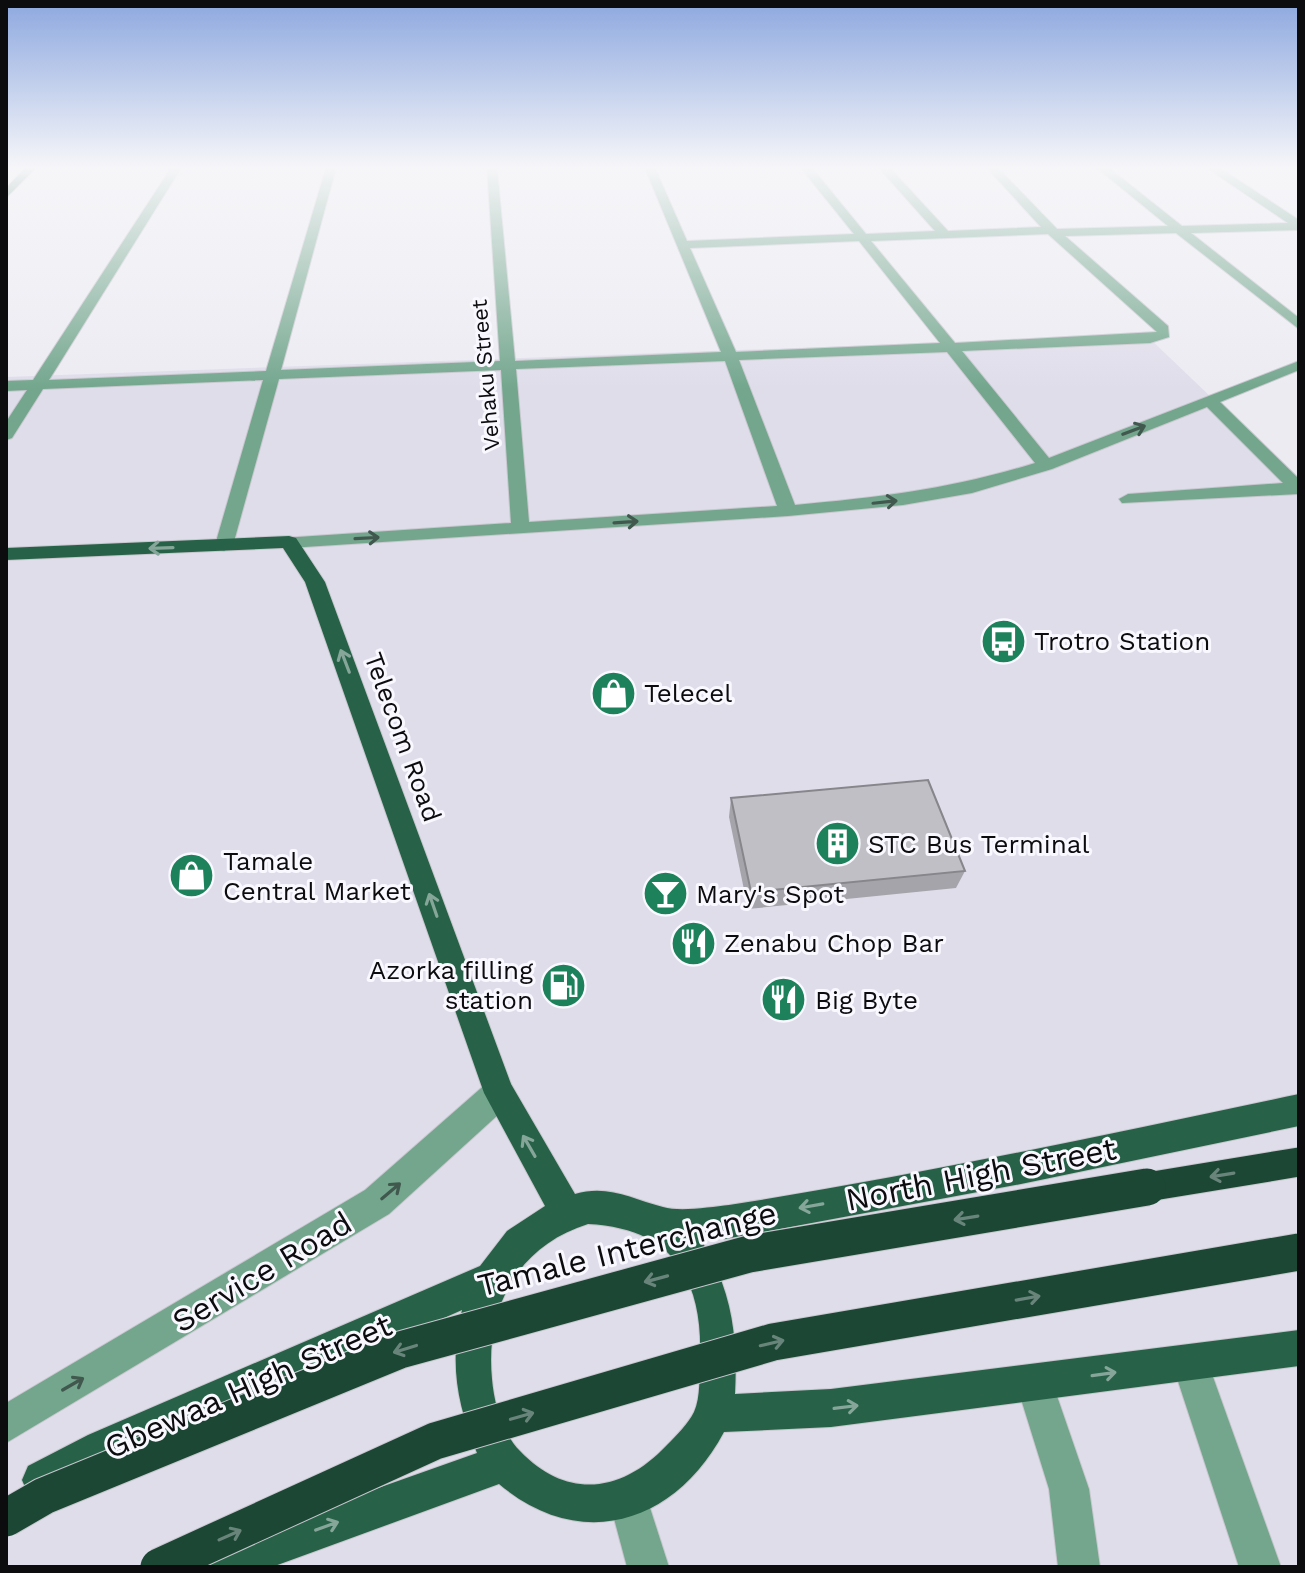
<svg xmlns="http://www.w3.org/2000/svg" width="1305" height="1573" font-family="'Work Sans',sans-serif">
	<rect width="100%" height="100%" fill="#ecebf2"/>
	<polygon fill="#e0ddeb" points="1146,335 1299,481 1299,1567 6,1567 6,377"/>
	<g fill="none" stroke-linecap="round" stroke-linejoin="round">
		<defs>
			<g id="minor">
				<path d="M171 168H181L49 380 266 371 326 168H336L281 370 500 361 487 168H497L515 361 721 352 645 168H655L687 241 854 234 801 168H812L866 234 935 231 879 168H890L948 231 1041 227 987 168H998L1057 229 1168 226 1097 168H1109L1182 226 1288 223 1207 168H1220L1299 220V230L1191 233 1299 318V329L1176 233 1065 236 1168 326 1169 337 1150 343 962 351 1049 458 1299 361V370L1220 402 1299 479V494L1122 503 1119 499 1128 494 1283 483 1207 407 1052 469 972 493 903 505 788 516 289 548 282 546V538L511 523 501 370 279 379 233 545 224 551 217 549 215 545 263 380 43 389 12 438 6 440V422L27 390 6 391V381L33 380ZM1048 234 1157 332 955 343 871 241ZM859 241 940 343 736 352 690 248ZM947 352 1035 463C951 489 882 497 795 505L739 360ZM725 361 777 506 529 522 516 369Z"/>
				<polygon points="499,1078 510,1082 514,1093 510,1104 389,1214 6,1443 6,1403 365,1190 488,1082"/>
				<polygon points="1190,1345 1203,1350 1208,1363 1281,1567 1239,1567 1172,1363 1177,1350"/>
				<polygon points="1035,1364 1048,1370 1089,1489 1100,1567 1058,1567 1049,1489 1016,1383 1022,1370"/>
				<polygon points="629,1480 643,1486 669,1567 627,1567 609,1500 615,1486"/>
			</g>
			<g id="major">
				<polygon points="25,168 36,168 6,198 6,188"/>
				<path d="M289 536 296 538 325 582 511 1084 575 1194C608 1184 632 1199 663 1207 680 1212 711 1207 729 1205 920 1175 1110 1134 1299 1094V1126L1021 1184 725 1239 701 1240C732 1289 738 1337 735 1394L831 1389 1299 1330V1366L831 1427 724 1432C675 1524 581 1553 499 1484L272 1567H208L214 1552 268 1527 477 1453C457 1404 449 1363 462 1310L116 1463 42 1500 28 1494 22 1480 28 1466 88 1435 480 1266 507 1231 545 1206 484 1093 305 582 283 548 6 560V548ZM588 1224C671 1228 703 1277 700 1358 699 1374 701 1397 694 1412 688 1424 677 1435 667 1445 623 1492 568 1501 520 1451 502 1433 494 1403 492 1379 485 1307 518 1246 588 1224Z"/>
			</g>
		</defs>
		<use href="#minor" stroke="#c8c7ce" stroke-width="2"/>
		<use href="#major" stroke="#c8c7ce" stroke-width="2"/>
		<use href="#minor" fill="#73a68d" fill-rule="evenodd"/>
		<use href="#major" fill="#276248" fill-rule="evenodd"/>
		<defs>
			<polyline id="highway-bridge-far1" points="1135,1189 1299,1162"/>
			<g id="highway-bridge">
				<polyline points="6,1518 44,1496 400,1350 749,1254 1147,1187"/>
				<polyline points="159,1567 435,1441 773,1342 1299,1252"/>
			</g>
		</defs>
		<use href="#highway-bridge-far1" stroke="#c8c7ce" stroke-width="31" stroke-linecap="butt"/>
		<use href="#highway-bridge" stroke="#c8c7ce" stroke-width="39" stroke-linecap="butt"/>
		<use href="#highway-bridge-far1" stroke="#1c4734" stroke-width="29"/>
		<use href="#highway-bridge" stroke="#1c4734" stroke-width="37"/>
	</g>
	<polygon fill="#a5a4aa" points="731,798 965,871 956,888 748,909 729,817"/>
	<polygon fill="#c0bfc6" stroke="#86868b" stroke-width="2" points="928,780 965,871 751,892 731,798"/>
	<defs><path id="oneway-shaft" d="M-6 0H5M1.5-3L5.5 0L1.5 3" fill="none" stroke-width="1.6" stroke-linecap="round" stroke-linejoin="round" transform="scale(2)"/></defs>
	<g stroke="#40584e">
		<use href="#oneway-shaft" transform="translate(1134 430) rotate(-21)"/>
		<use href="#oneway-shaft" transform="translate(885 502) rotate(-6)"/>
		<use href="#oneway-shaft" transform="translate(626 522) rotate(-4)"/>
		<use href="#oneway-shaft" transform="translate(367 538) rotate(-3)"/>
		<use href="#oneway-shaft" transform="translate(391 1191) rotate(-40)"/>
		<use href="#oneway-shaft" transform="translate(73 1384) rotate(-30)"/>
	</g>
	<g stroke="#86a69a">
		<use href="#oneway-shaft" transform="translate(161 548) rotate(178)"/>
		<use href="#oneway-shaft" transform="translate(345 661) rotate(-111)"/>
		<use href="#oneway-shaft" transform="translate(433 905) rotate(-109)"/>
		<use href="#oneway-shaft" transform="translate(529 1146) rotate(-120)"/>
		<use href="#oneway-shaft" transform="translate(811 1206) rotate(170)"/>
		<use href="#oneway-shaft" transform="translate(1104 1374) rotate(-8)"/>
		<use href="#oneway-shaft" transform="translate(846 1407) rotate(-7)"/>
		<use href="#oneway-shaft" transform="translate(327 1526) rotate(-20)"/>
	</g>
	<g stroke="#69857b">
		<use href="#oneway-shaft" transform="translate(1222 1175) rotate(171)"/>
		<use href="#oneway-shaft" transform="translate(966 1218) rotate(171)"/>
		<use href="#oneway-shaft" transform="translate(656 1279) rotate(165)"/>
		<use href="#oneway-shaft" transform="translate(1028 1298) rotate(-10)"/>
		<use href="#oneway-shaft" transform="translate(772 1343) rotate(-13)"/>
		<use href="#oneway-shaft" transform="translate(405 1349) rotate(163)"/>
		<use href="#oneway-shaft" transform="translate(522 1416) rotate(-16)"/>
		<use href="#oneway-shaft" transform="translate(230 1535) rotate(-24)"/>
	</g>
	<linearGradient id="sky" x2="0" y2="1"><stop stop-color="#8da8df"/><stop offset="0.43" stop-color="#f6f6f9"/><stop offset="1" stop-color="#f6f6f9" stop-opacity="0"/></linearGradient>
	<rect width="1305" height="389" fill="url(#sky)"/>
	<defs>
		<symbol id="bus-disc" viewBox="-11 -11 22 22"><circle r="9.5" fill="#1d825b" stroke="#f9f8fe"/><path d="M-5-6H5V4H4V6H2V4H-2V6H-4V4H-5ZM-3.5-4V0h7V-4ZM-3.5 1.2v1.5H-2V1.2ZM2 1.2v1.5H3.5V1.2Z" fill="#fff"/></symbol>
		<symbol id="shop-disc" viewBox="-11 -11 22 22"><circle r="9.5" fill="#1d825b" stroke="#f9f8fe"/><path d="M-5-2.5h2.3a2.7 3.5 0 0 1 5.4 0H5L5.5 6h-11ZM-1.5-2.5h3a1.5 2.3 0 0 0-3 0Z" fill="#fff"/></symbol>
		<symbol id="building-disc" viewBox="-11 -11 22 22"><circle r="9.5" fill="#1d825b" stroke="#f9f8fe"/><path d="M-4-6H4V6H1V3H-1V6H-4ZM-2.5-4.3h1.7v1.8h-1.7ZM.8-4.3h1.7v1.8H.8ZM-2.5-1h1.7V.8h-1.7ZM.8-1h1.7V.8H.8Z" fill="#fff"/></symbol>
		<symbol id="bar-disc" viewBox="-11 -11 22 22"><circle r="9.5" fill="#1d825b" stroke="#f9f8fe"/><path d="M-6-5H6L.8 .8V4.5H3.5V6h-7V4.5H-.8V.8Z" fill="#fff"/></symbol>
		<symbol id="restaurant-disc" viewBox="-11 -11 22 22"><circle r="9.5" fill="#1d825b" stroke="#f9f8fe"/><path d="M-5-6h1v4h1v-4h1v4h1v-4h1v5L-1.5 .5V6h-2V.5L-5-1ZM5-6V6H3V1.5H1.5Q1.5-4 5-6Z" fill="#fff"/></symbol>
		<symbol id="fuel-disc" viewBox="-11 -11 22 22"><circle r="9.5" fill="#1d825b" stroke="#f9f8fe"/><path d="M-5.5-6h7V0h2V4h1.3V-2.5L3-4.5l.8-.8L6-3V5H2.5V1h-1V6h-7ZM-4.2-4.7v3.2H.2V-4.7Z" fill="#fff"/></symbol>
	</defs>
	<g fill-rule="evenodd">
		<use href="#bus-disc" x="978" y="616" width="51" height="51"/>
		<use href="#shop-disc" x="588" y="668" width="51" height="51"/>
		<use href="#building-disc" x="812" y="818" width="51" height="51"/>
		<use href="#shop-disc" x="166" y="850" width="51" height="51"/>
		<use href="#bar-disc" x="640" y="868" width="51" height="51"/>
		<use href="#restaurant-disc" x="668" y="918" width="51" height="51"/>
		<use href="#fuel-disc" x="538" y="960" width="51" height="51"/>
		<use href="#restaurant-disc" x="758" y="974" width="51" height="51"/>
	</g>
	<g text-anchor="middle" stroke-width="6" stroke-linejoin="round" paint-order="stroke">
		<g font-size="22" fill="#0c0b0e" stroke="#f9f8fe">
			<text transform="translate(485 375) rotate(-95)" y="8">Vehaku Street</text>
		</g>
		<g font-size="26" fill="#0c0b0e" stroke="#f9f8fe" text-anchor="start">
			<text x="1034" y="650">Trotro Station</text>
			<text x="644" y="702">Telecel</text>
			<text x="868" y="853">STC Bus Terminal</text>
			<text x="223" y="870">Tamale<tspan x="223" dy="30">Central Market</tspan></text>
			<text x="696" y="903">Mary's Spot</text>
			<text x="724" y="952">Zenabu Chop Bar</text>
			<text x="533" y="979" text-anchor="end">Azorka filling<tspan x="533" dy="30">station</tspan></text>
			<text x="815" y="1009">Big Byte</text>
		</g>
		<g font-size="26" fill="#0c0b0e" stroke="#f9f8fe">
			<text transform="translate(403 737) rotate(70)" y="9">Telecom Road</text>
		</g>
		<g font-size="32" fill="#0c0b0e" stroke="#f9f8fe">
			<text transform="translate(981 1174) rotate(-11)" y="11">North High Street</text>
			<text transform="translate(627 1249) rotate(-14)" y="11">Tamale Interchange</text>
			<text transform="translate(262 1272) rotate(-31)" y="11">Service Road</text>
			<text transform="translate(248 1386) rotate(-24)" y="11">Gbewaa High Street</text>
		</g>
	</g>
	<rect width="1305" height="1573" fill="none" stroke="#0c0b0e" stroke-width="16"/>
</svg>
